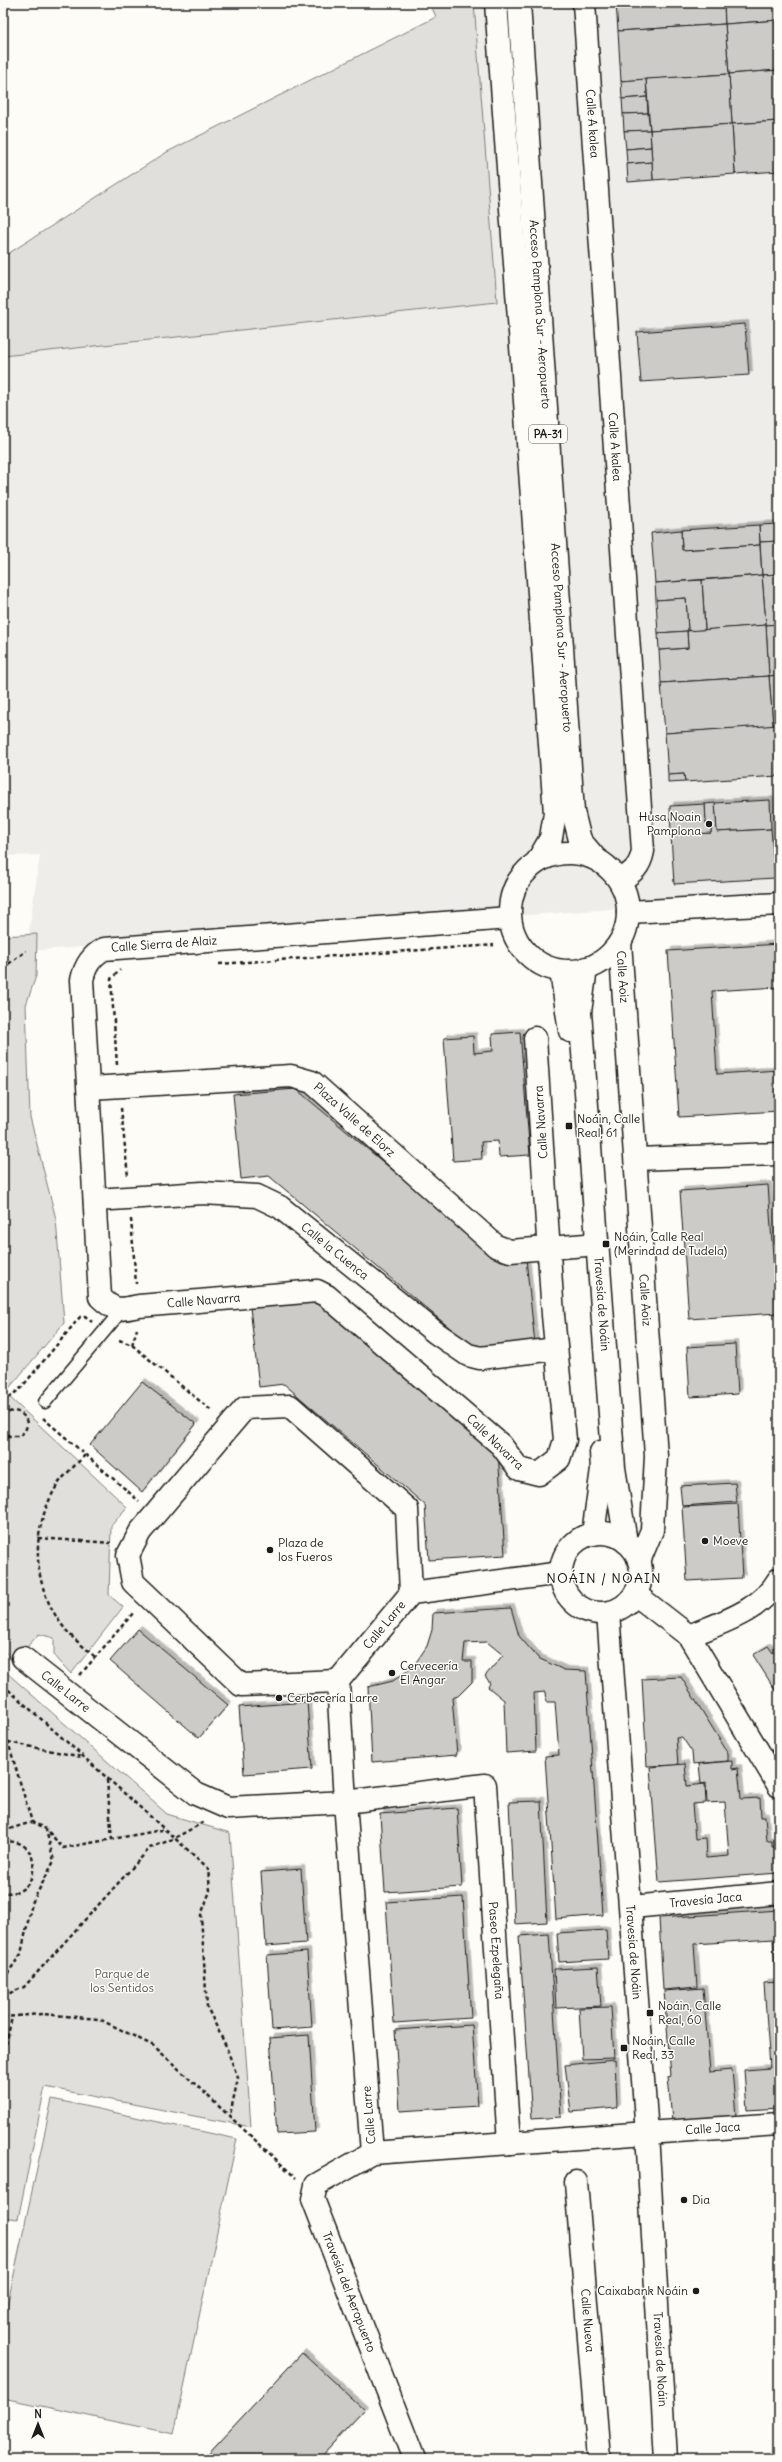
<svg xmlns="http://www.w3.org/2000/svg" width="782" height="2462" font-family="Delius,sans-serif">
	<defs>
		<filter id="shadow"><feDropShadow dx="3.5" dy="-3.5" stdDeviation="0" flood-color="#0004"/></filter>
	</defs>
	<rect width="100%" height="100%" fill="#fdfcf7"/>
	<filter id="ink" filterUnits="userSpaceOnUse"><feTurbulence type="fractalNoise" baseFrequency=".025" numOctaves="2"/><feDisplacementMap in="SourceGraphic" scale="8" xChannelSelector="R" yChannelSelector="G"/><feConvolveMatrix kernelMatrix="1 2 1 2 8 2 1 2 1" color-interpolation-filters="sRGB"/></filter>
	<g filter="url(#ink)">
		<polygon fill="#eeede9" points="474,3 779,3 779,897 26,951 40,855 3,856 3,356 497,302"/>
		<g fill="#e0dfdb" stroke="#7e7e7c">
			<polygon points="430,3 474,3 497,302 3,356 3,257 167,152 436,17"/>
			<polygon points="37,934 36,976 26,1005 30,1117 56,1219 64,1323 5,1393 127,1507 111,1526 109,1595 123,1607 71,1674 54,1655 54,1638 39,1634 13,1662 3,1649 3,936"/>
			<polygon points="3,1672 6,1672 167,1814 230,1833 251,2127 45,2087 18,2219 3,2217"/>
			<polygon points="52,2099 237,2139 174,2434 3,2398 3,2325"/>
		</g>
		<g fill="#cccbc8" stroke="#1c1c1c" filter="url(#shadow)">
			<polygon points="616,3 724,3 725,24 618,31"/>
			<polygon points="724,3 779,3 779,20 725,24"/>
			<polygon points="779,20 779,70 729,74 725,24"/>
			<polygon points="725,24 729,74 621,81 618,31"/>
			<polygon points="779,70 779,121 732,124 729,74"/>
			<polygon points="729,74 732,124 650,130 646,79"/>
			<polygon points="646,79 647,97 622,99 621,81"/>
			<polygon points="647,97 648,113 623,114 622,99"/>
			<polygon points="648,113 650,130 624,131 623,114"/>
			<polygon points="779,121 779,171 735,174 732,124"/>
			<polygon points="732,124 735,174 653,180 650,130"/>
			<polygon points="650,130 651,147 626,149 624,131"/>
			<polygon points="651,147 652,162 627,164 626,149"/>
			<polygon points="652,162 653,180 628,182 627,164"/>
			<polygon points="745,324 749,375 641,382 637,332"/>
			<polygon points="779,524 779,541 760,542 759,525"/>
			<polygon points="759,525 760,545 682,550 681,530"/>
			<polygon points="681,530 682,550 760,545 762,575 655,583 651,533"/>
			<polygon points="779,541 779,574 762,575 760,542"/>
			<polygon points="779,574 779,624 766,625 762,575"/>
			<polygon points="762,575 766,625 705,630 702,580"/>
			<polygon points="702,580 705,630 688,631 686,598 656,600 655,583"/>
			<polygon points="686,598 688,631 658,633 656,600"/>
			<polygon points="779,624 779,675 769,676 766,625"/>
			<polygon points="766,625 769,676 661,683 659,650 688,648 687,631"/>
			<polygon points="687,631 688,648 659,650 658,633"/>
			<polygon points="779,675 779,725 773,726 769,676"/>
			<polygon points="769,676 773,726 665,733 661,683"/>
			<polygon points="779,725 779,776 685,782 684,774 668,775 665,733"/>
			<polygon points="684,774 685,782 668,783 668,775"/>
			<polygon points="770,800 771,829 717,832 715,803"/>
			<polygon points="715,803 717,832 771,829 775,878 674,884 671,835 711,833 711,824 706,824 705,804"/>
			<polygon points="705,804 706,824 711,824 711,833 671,835 670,806"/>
			<polygon points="779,944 779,987 712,991 717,1074 779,1070 779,1111 679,1117 668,951"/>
			<polygon points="520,1032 530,1155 499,1157 498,1141 481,1142 482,1159 453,1161 444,1038 473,1036 474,1053 493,1051 492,1034"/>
			<polygon points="296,1089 501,1261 526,1259 535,1344 476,1350 269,1176 241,1179 233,1094"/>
			<polygon points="768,1185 777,1313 689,1319 680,1191"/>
			<polygon points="320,1299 498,1452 505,1555 429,1560 425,1505 284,1384 259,1387 250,1307"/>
			<polygon points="735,1344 738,1394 690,1397 687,1347"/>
			<polygon points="142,1382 196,1424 142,1492 90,1445"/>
			<polygon points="735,1483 737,1502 682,1506 680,1486"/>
			<polygon points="738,1504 742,1578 687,1581 682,1507"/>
			<polygon points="511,1608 519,1636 538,1658 564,1670 586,1671 603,1915 556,1919 545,1756 559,1755 555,1702 546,1702 545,1692 534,1693 536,1751 506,1753 504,1700 488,1687 490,1683 485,1676 503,1655 487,1642 465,1643 463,1661 472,1661 472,1682 458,1696 452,1698 457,1755 372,1762 368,1687 393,1681 413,1667 427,1646 432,1630 433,1613"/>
			<polygon points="138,1629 228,1705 199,1738 110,1661"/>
			<polygon points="768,1646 773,1653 779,1649 779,1696 753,1655"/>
			<polygon points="681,1677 728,1753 728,1761 693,1764 692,1752 682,1737 676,1738 678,1765 647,1766 642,1679"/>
			<polygon points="307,1702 312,1769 244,1774 239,1707"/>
			<polygon points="732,1761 732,1769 738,1768 741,1799 760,1798 761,1817 765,1817 767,1841 772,1841 772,1847 779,1847 779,1873 659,1882 650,1767 685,1764 687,1786 705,1784 706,1803 692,1804 695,1839 705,1838 706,1858 729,1856 725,1802 707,1803 706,1783 701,1784 699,1764"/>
			<polygon points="541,1801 547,1922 515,1924 509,1802"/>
			<polygon points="457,1808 462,1887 385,1892 380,1814"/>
			<polygon points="301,1869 306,1943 266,1946 261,1872"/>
			<polygon points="463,1897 471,2018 394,2023 386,1902"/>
			<polygon points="779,1910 779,1980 776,1980 773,1939 694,1944 697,1987 663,1990 659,1918"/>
			<polygon points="606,1930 608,1959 559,1962 557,1933"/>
			<polygon points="549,1934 561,2117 532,2119 519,1936"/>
			<polygon points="307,1952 312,2027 272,2030 267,1955"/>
			<polygon points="598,1967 601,2006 556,2008 554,1969"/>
			<polygon points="779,1982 779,2108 747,2110 744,2070 770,2068 764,1983"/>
			<polygon points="703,1988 710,2072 732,2070 736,2116 672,2121 668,2077 671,2076 664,1991"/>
			<polygon points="611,2007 614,2058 582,2059 579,2008"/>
			<polygon points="472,2025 478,2106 400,2111 395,2030"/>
			<polygon points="309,2035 315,2132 277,2134 270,2038"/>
			<polygon points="615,2060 617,2106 616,2108 571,2112 565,2065"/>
			<polygon points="302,2353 364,2410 318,2459 203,2459"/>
		</g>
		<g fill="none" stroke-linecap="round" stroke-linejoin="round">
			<defs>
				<polyline id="lane" points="45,1402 122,1310"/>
				<g id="street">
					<path id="s1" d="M584 3 643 851C640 867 633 872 620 881"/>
					<path id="s2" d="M509 918 104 949C91 956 85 966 82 980L100 1297C115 1312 120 1310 139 1306L317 1291 327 1296 501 1445 519 1469 539 1474 559 1459 565 1440 553 1315 535 1038"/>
					<path id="s3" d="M620 942 656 1456 652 1530 639 1561"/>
					<path id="s4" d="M90 1088 291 1076 312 1082 496 1246 510 1251 586 1245"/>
					<polyline points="636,1159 779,1154"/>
					<path id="s5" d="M96 1200 202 1193 257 1196 280 1207 436 1333 468 1355 480 1358 556 1349"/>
					<path id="s6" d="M23 1658 196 1794 228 1808 345 1802 485 1785 509 2143"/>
					<polyline points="338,1681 241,1685 133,1582 128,1555 140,1532 245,1408 290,1406 407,1509 411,1593"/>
					<path id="s7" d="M632 1907 779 1893"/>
					<path id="s8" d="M372 2153 345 1802 338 1681 411 1593 561 1573"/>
					<path id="s9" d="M576 2182 599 2459"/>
					<polyline points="414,2459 313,2199 316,2185 372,2153 647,2133"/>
				</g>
				<g id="secondary">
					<polyline points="628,912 779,904"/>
					<path id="s10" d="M586 968 580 1012 614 1468 626 1542"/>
					<polyline points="561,971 570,1031"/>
					<circle cx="601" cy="1573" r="40"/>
					<polyline points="593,1534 602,1469 601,1452"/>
					<polyline points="635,1594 689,1636 779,1786"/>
					<path id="s11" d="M608 1613 647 2133 666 2459"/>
					<path d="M689 1636C722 1622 760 1612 779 1579"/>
					<path id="s12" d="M647 2133 779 2124"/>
				</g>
				<g id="highway">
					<polyline points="496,3 555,813 551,838 538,860"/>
					<path id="s13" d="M519 3 573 812 580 840 596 859"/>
					<circle cx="569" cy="912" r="59"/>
				</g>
			</defs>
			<use href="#lane" stroke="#1c1c1c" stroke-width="15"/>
			<use href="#street" stroke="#1c1c1c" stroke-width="25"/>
			<use href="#secondary" stroke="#1c1c1c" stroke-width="25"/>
			<use href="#highway" stroke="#1c1c1c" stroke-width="25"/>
			<g stroke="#1c1c1c" stroke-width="2.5" stroke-dasharray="4 3" stroke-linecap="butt">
				<polyline points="219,964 494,945"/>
				<polyline points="3,968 26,951"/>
				<polyline points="117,1065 111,979 120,970"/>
				<polyline points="121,1108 128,1177"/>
				<polyline points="131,1219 136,1284"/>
				<polyline points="119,1340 132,1345 213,1412"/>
				<polyline points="132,1345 137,1329"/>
				<polyline points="3,1402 21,1388 80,1317 85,1316 92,1322"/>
				<polyline points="3,1408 7,1412"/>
				<path d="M3 1417C16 1400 39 1424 19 1436H9L3 1430"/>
				<polyline points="43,1418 139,1501"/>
				<path d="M85 1455C77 1464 65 1474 58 1484 29 1530 31 1588 66 1630 74 1640 86 1648 95 1657"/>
				<polyline points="38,1538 111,1543"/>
				<polyline points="3,1577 6,1613 3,1642"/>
				<polyline points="80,1675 134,1612"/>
				<polyline points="3,1685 208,1868 210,1891 201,1915 207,2007 225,2044 238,2078 230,2115"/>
				<polyline points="3,1735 8,1742 32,1822 46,1829 63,1848 162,1830"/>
				<polyline points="8,1742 82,1757"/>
				<polyline points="107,1780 112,1840"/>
				<polyline points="3,1831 32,1822"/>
				<path d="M3 1842C46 1835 41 1901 3 1892"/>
				<polyline points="3,1980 21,1954 32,1903 54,1861 46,1830"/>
				<polyline points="3,1996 24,1987 150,1848 173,1839 204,1822"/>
				<polyline points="3,2017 42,2014 99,2019 154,2046 296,2178"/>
				<polyline points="3,2058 12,2017"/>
			</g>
			<use href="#lane" stroke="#fdfcf7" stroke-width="12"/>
			<use href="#street" stroke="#fdfcf7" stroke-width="22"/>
			<use href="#secondary" stroke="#fdfcf7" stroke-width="22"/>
			<use href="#highway" stroke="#fdfcf7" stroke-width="22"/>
		</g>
	</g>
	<g fill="#1c1c1c" stroke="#fdfcf7" stroke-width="1.5">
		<circle cx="709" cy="824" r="4"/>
		<rect x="565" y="1122" width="8" height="8" rx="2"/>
		<rect x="602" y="1240" width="8" height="8" rx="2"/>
		<circle cx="705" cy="1541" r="4"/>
		<circle cx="270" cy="1550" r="4"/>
		<circle cx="392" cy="1673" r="4"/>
		<circle cx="279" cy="1698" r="4"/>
		<rect x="646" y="2009" width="8" height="8" rx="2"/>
		<rect x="620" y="2044" width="8" height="8" rx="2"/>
		<circle cx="684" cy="2200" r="4"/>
		<circle cx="696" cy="2291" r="4"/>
	</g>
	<g text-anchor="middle" stroke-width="3" stroke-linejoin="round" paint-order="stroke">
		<rect fill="#fdfcf7" stroke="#605f5e" stroke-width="1" x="529" y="425" width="38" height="18" rx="3"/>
		<g font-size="11" font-weight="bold" fill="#1c1c1c">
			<text x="548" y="438">PA-31</text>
		</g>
		<g font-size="12" fill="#1c1c1c" stroke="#fdfcf7">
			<text dy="4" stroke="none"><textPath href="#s1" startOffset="121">Calle A kalea</textPath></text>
			<text dy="4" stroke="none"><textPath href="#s13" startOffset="312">Acceso Pamplona Sur - Aeropuerto</textPath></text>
			<text dy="4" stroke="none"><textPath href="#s1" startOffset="445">Calle A kalea</textPath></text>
			<text dy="4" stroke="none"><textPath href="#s13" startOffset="636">Acceso Pamplona Sur - Aeropuerto</textPath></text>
			<text transform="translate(164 944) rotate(-4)" y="4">Calle Sierra de Alaiz</text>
			<text dy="4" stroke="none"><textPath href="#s3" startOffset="35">Calle Aoiz</textPath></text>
			<text dy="4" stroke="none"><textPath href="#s4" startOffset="280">Plaza Valle de Elorz</textPath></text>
			<text transform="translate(541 1122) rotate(-94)" y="4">Calle Navarra</text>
			<text dy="4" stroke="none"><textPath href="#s5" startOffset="257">Calle la Cuenca</textPath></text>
			<text dy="4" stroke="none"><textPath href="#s2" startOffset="871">Calle Navarra</textPath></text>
			<text dy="4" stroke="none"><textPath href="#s3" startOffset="359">Calle Aoiz</textPath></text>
			<text dy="4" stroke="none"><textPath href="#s10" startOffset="337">Travesía de Noáin</textPath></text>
			<text transform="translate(495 1442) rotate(44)" y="4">Calle Navarra</text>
			<text dy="4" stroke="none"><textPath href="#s8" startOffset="546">Calle Larre</textPath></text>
			<text dy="4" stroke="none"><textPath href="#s6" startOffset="54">Calle Larre</textPath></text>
			<text dy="4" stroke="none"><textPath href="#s7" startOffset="74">Travesía Jaca</textPath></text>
			<text dy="4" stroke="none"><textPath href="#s6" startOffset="679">Paseo Ezpelegaña</textPath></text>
			<text dy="4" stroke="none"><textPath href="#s11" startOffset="340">Travesía de Noáin</textPath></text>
			<text transform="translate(369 2115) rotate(-95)" y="4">Calle Larre</text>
			<text dy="4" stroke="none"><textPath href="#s12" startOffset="66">Calle Jaca</textPath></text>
			<text transform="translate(349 2292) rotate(69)" y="4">Travesía del Aeropuerto</text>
			<text dy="4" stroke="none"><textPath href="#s9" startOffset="139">Calle Nueva</textPath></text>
			<text dy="4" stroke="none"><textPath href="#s11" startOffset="748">Travesía de Noáin</textPath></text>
		</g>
		<g font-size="12" fill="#1c1c1c" stroke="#fdfcf7" text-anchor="start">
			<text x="701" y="821" text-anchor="end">Husa Noain<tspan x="701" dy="14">Pamplona</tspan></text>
			<text x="577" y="1123">Noáin, Calle<tspan x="577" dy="14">Real, 61</tspan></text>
			<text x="614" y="1241">Noáin, Calle Real<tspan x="614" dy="14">(Merindad de Tudela)</tspan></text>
			<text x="713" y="1545">Moeve</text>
			<text x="278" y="1547">Plaza de<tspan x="278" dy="14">los Fueros</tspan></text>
			<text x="400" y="1670">Cervecería<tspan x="400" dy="14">El Angar</tspan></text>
			<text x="287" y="1702">Cerbecería Larre</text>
			<text x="658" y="2010">Noáin, Calle<tspan x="658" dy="14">Real, 60</tspan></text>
			<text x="632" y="2045">Noáin, Calle<tspan x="632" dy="14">Real, 33</tspan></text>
			<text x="692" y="2204">Dia</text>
			<text x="688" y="2295" text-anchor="end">Caixabank Noáin</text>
		</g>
		<g font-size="12" fill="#575655" stroke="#fdfcf7">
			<text x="122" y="1978">Parque de<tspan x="122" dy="14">los Sentidos</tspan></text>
		</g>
		<g font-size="14" letter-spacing="1" fill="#1c1c1c" stroke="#fdfcf7">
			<text x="604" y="1583">NOÁIN / NOAIN</text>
		</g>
	</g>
	<rect width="782" height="2462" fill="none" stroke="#fdfcf7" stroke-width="16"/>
	<rect x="8" y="8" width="766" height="2446" fill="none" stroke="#1c1c1c" stroke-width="1.5" filter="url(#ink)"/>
	<g transform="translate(38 2424)" stroke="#fdfcf7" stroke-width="3" paint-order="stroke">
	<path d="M0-3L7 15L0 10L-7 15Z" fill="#1c1c1c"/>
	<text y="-6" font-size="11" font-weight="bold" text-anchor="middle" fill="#1c1c1c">N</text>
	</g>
</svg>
